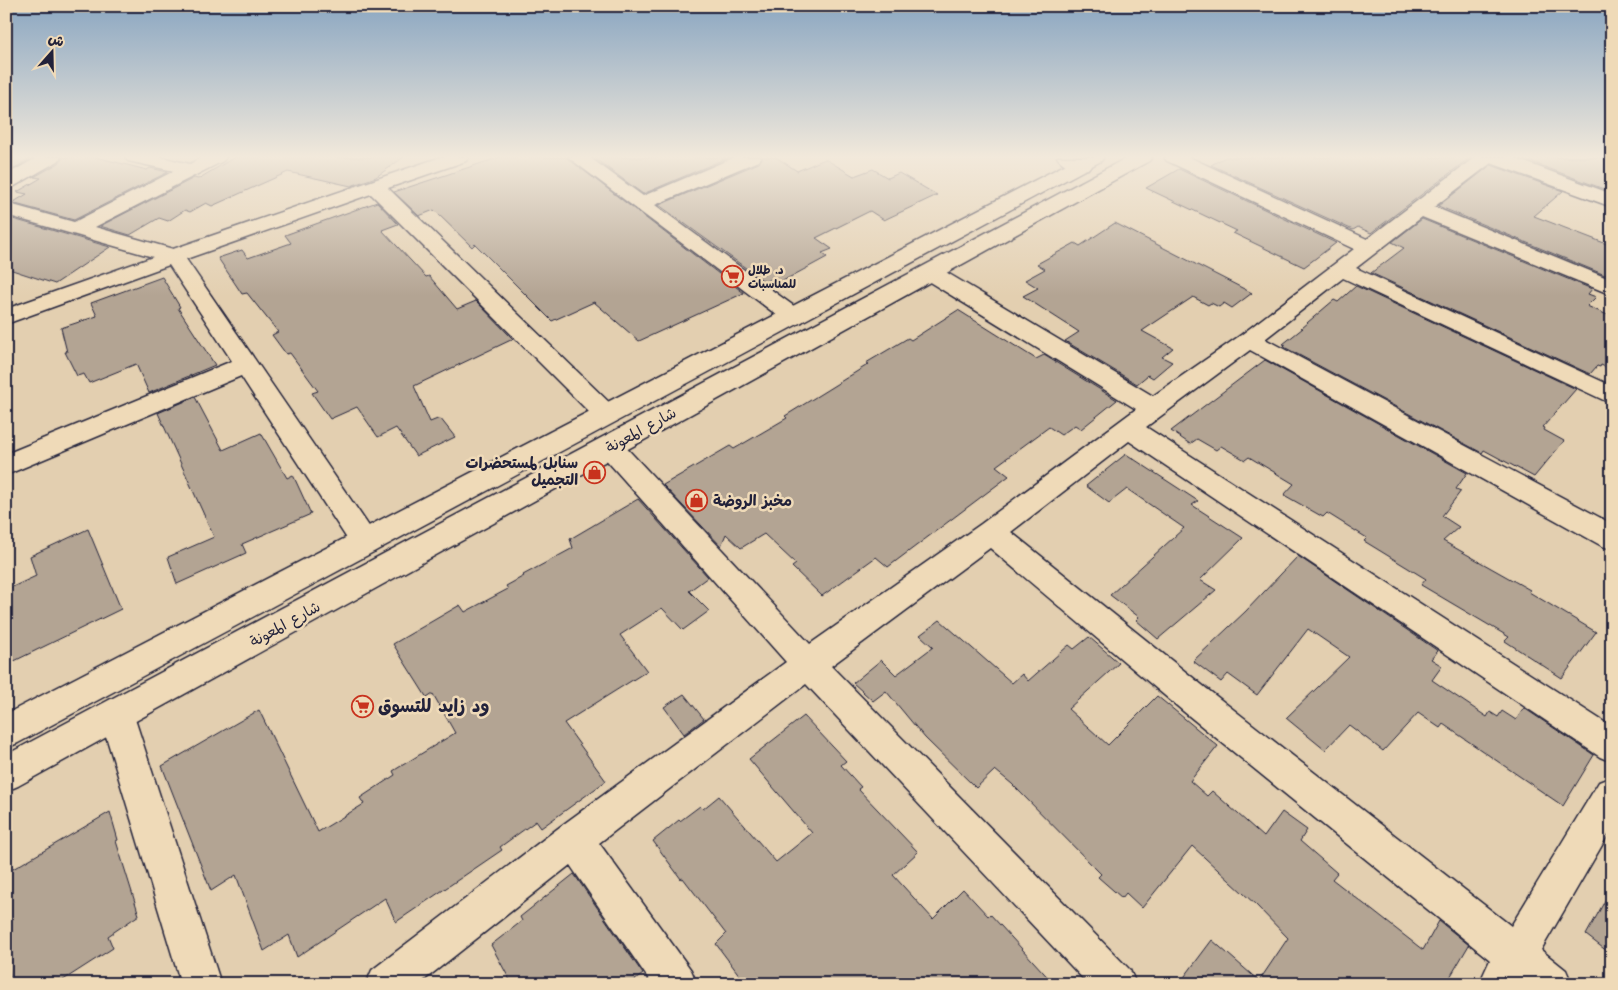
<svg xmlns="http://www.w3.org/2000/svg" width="1618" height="990" font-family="Kalam,'Playpen Sans Arabic',sans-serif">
	<rect width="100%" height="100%" fill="#e3cfb0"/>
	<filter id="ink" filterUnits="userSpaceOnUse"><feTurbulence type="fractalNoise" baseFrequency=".02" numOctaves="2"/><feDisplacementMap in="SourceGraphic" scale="10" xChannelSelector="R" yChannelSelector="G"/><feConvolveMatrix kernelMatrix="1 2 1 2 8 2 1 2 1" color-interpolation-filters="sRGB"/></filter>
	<g filter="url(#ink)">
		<g fill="#b3a493" stroke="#22223b">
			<polygon points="6,157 33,157 10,171 6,170"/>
			<polygon points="63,157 96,157 147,170 150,168 168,172 74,220 12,203 27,194 17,192 41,178 34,177 59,163"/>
			<polygon points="235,157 404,157 376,177 351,186 288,172 212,206 206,203 190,212 185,210 168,221 159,218 130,235 100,226 194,178 198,179"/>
			<polygon points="500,157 566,157 744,293 639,341 594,302 552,321 475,244 472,247 434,210 419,216 394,192"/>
			<polygon points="593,157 729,157 643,194"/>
			<polygon points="763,157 776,157 797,171 825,159 854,176 873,169 888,178 899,173 937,195 884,220 870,211 816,238 832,249 822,253 827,257 781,282 774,278 765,282 659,205 759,163"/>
			<polygon points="1225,157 1471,157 1371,233 1358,227 1353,230 1211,165"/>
			<polygon points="1518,157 1612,157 1612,192"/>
			<polygon points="1491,165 1563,191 1534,216 1612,246 1612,269 1605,275 1438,206"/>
			<polygon points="1179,169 1336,243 1304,267 1233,233 1237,231 1146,188"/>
			<polygon points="377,202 398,224 382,230 426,277 429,276 457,309 476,301 513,339 414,386 430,422 440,418 455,437 416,456 396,428 378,437 357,407 330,419 312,393 318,391 290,353 286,354 272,335 278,332 247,293 242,294 218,258 242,250 248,258 291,243 285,235"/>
			<polygon points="6,217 110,247 55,284 6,268"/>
			<polygon points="1422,219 1592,289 1588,294 1596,297 1587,306 1612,317 1612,370 1601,365 1600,367 1597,366 1590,374 1371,273 1404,248 1392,242"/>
			<polygon points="1115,223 1252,293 1232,308 1224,303 1219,307 1211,303 1208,305 1193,297 1142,331 1173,348 1162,357 1172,362 1153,378 1148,375 1137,384 1065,341 1079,332 1023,296 1038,288 1025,280 1045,269 1037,264 1075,243 1080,246"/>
			<polygon points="162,277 180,307 178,308 215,365 149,393 136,364 89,383 84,374 77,376 65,352 67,352 61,328 97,316 91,303"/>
			<polygon points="1356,286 1576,389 1543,427 1545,428 1544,430 1564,441 1534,477 1484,450 1482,453 1284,347 1286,345 1283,344 1303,328 1301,328 1334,300 1338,302"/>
			<polygon points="958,310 1036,359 1044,355 1117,400 1081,429 1075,425 1061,435 1049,427 996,466 1009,476 888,567 876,557 822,596 792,567 796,564 764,534 741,548 726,534 721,546 663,485 730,446 734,449 787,418 785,416 869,364 866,363 908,338 911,340"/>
			<polygon points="1265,360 1467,473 1456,489 1461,491 1442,516 1459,527 1443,541 1530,590 1529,592 1596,632 1562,678 1505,641 1509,637 1421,585 1426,579 1364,541 1367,538 1327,513 1323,517 1284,495 1294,484 1249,457 1245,460 1221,446 1216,450 1197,439 1190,444 1171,431"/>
			<polygon points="195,397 223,450 261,433 287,478 293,475 311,514 242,544 246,553 177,584 168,557 214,537 158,413"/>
			<polygon points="1126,454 1198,501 1192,505 1243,538 1200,580 1216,590 1158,639 1136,620 1139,617 1110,595 1184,528 1127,489 1109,503 1086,486"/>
			<polygon points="638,499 708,577 689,591 709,611 683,630 662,608 620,635 647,671 564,723 606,781 541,828 536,821 500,847 502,850 396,922 385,898 297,957 289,935 264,951 236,875 211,891 162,766 259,710 318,832 364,804 360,798 395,775 393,771 455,733 433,694 427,698 393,644 460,605 465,612 508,589 506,586 524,576 523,575 573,548 570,539"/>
			<polygon points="88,529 121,609 6,665 6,590 36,576 30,556"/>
			<polygon points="1298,556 1438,651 1431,659 1442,666 1432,680 1487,717 1490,712 1498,717 1502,711 1516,720 1524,708 1594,755 1563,806 1443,724 1440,728 1418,713 1383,751 1349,725 1325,750 1286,718 1349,657 1308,629 1257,695 1228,674 1221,682 1193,661 1246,611"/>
			<polygon points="940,620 1012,683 1022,674 1028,681 1069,645 1074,649 1089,637 1119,663 1068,709 1108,745 1157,696 1218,746 1190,781 1207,796 1212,791 1264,837 1282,812 1307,830 1300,841 1337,873 1332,879 1423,950 1439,921 1469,945 1446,984 1179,984 1212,940 1259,981 1288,938 1256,905 1192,846 1142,908 1126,893 1122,898 1098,877 1101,874 1012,784 995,770 976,788 925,738 886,691 873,701 853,683 881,660 896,675 933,647 920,635"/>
			<polygon points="684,694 704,719 684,734 664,707"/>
			<polygon points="804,716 846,761 841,765 861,787 858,789 918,852 893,875 933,919 963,889 988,916 990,914 1054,984 746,984 716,944 726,934 683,878 681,879 653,841 679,820 680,821 700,806 703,809 719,796 776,862 812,833 749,759"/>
			<polygon points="110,812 118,840 116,841 139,915 108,936 113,948 57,984 12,984 6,957 6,873"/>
			<polygon points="574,874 643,974 630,984 512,984 491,945 522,921 520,917"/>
			<polygon points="1612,888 1612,955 1586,935"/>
		</g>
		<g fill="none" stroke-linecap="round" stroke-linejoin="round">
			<defs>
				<g id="minor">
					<polygon points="38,157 61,157 58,161 13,187 6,189 6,175"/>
					<polygon points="125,157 161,157 190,164 202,157 226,157 223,161 95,227 173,249 441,157 469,157 466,161 388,188 616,409 620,415 616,421 607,424 598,421 371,194 186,259 375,535 379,543 375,551 365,554 355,551 241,376 6,475 6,454 232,361 169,265 6,324 6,309 153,257 6,215 6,203 74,222 174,171 128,161"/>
					<polygon points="568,157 589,157 643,196 735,157 761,157 758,161 655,205 802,312 805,317 802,322 794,324 786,322"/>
					<path d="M1057 157H1081L1090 165 1088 169C1077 172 1063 166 1057 157Z"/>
					<polygon points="1164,157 1189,157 1367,239 1475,157 1511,157 1612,194 1612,207 1491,163 1434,207 1612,280 1612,295 1422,217 1356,268 1612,386 1612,404 1343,278 1265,339 1612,524 1612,549 1602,546 1250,350 1146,427 1612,727 1612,762 1600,757 1129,441 1011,532 1207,689 1511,926 1599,782 1612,777 1612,828 1541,950 1566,970 1572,984 1479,984 1490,960 1183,711 990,548 831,666 1130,970 1136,984 1088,984 806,684 599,843 691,970 697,984 652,984 570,865 419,984 366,984 372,970 561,826 786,662 601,454 597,447 601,440 610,438 619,440 810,644 981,524 1136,409 923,278 920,273 923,268 931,267 939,268 1153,396 1241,335 1354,249 1167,161"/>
					<polygon points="117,701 129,705 134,716 221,984 181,984 100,716 105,705"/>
				</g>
				<g id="highway">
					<polygon points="1080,157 1104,157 1101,161 18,743 6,748 6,714"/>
					<polygon points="1128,157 1152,157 1149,161 18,786 6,791 6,755"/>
				</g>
			</defs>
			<use href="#minor" stroke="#22223b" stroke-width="3"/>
			<use href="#highway" stroke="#22223b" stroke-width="3"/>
			<use href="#minor" fill="#efdab8" fill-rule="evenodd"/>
			<use href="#highway" fill="#efdab8" fill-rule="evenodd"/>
		</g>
	</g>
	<linearGradient id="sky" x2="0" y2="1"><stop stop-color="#8aa6c1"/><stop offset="0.53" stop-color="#f2e9db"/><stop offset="1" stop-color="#f2e9db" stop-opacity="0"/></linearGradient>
	<rect width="1618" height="296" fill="url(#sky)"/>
	<defs>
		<symbol id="supermarket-ring" viewBox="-11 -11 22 22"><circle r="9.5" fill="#efdab8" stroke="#c8321e" stroke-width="1.5"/><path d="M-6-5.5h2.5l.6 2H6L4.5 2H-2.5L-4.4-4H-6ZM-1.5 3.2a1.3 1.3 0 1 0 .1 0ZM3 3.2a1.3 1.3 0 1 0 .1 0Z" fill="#c8321e"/></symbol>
		<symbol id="shop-ring" viewBox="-11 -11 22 22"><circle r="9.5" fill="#efdab8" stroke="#c8321e" stroke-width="1.5"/><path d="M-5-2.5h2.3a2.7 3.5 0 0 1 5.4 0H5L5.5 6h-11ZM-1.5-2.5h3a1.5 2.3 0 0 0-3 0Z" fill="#c8321e"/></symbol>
	</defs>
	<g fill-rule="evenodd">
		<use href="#supermarket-ring" x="720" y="264" width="25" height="25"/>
		<use href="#shop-ring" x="582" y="460" width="25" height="25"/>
		<use href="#shop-ring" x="684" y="488" width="25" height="25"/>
		<use href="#supermarket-ring" x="350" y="694" width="25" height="25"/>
	</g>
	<g text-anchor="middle" stroke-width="5" stroke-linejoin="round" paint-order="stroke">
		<g font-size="12" font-weight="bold" fill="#22223b" stroke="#efdab8" text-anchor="start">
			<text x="748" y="274">د. طلال<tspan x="748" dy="14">للمناسبات</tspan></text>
		</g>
		<g font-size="15" fill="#22223b" stroke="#efdab8">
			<text transform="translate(641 430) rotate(-29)" y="5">شارع المعونة</text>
			<text transform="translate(285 624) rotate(-29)" y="5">شارع المعونة</text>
		</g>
		<g font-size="15" font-weight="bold" fill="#22223b" stroke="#efdab8" text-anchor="end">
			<text x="578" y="468">سنابل لمستحضرات<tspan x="578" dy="17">التجميل</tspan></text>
			<text x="713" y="506" text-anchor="start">مخبز الروضة</text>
		</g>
		<g font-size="18" font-weight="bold" fill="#22223b" stroke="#efdab8" text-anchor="start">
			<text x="378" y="712">ود زايد للتسوق</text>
		</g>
	</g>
	<rect width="1618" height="990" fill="none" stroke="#efdab8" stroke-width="25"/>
	<rect x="12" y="12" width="1593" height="965" fill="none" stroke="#22223b" stroke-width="2" filter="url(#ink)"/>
	<g transform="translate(52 52) rotate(20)" stroke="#efdab8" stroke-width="4" paint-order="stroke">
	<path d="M0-4L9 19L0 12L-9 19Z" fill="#22223b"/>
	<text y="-8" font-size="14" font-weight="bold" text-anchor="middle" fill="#22223b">ش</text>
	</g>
</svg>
